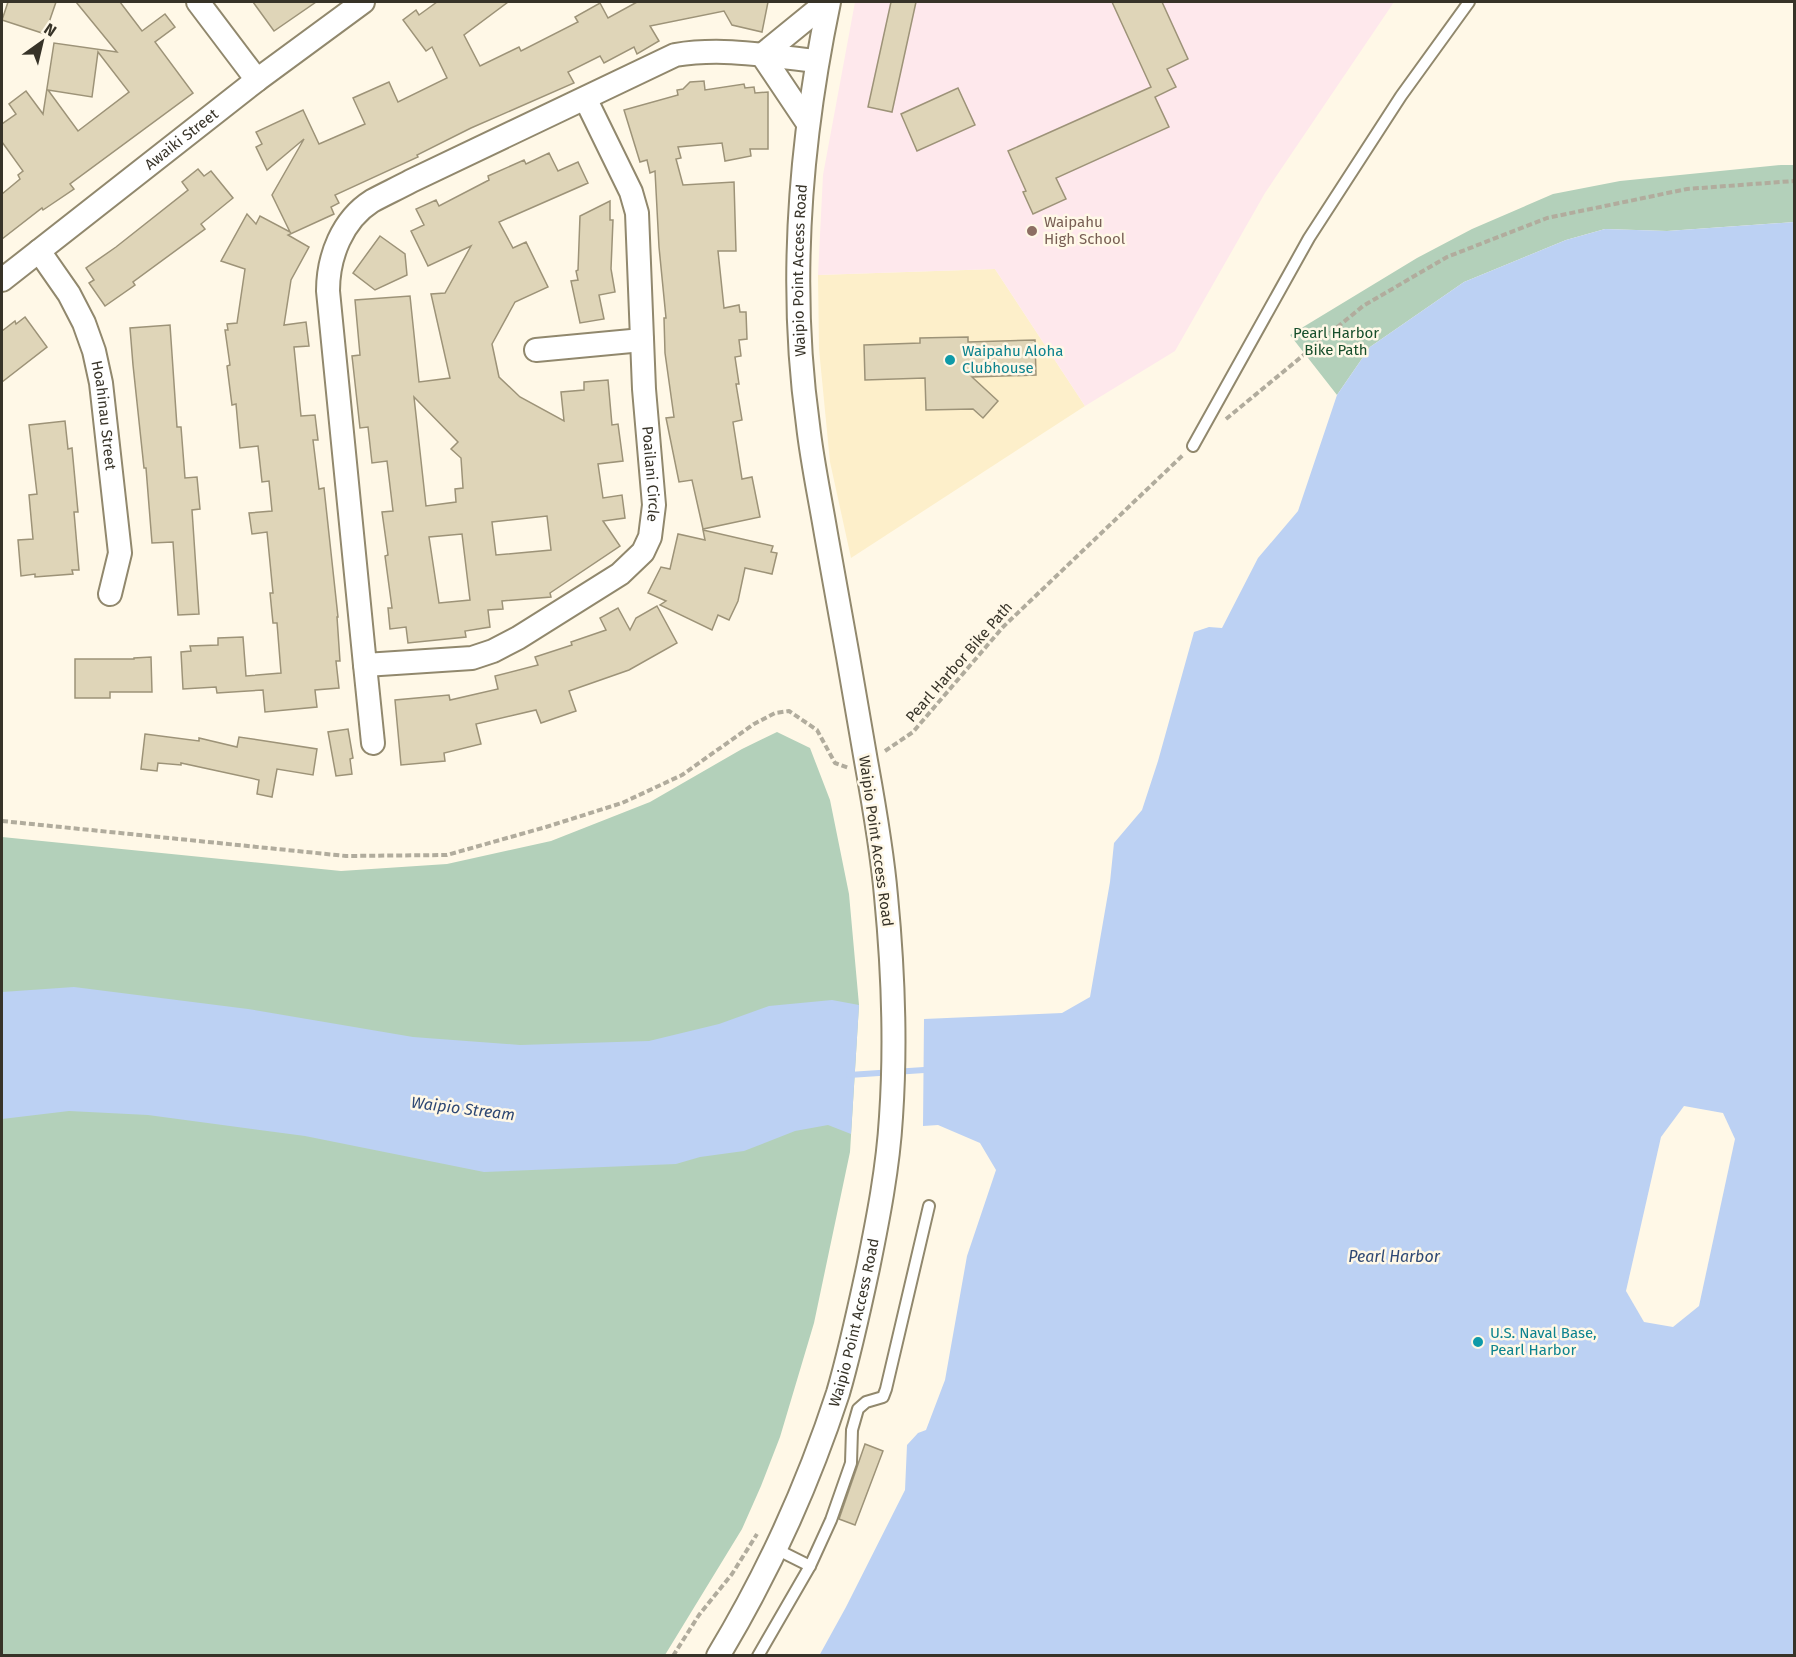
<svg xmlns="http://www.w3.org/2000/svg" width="1796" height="1657" font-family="'Fira Sans',sans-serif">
	<rect width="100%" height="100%" fill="#fff8e7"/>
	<polygon fill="#fdefca" points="995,269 1085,406 851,558 830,462 819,349 818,275"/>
	<polygon fill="#fee8ec" points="855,2 1394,2 1265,193 1175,351 1085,406 995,269 818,275 823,175"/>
	<g fill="#b3d0ba">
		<polygon points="1781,165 1794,165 1794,222 1667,231 1605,229 1566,240 1464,282 1370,347 1337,395 1290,335 1417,258 1472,229 1553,194 1620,181"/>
		<polygon points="777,732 810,748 830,800 849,894 859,1005 850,1152 814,1323 780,1437 761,1486 742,1529 665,1655 2,1655 2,837 341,871 447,864 551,841 650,802 742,749"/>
	</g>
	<g fill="#bcd1f3">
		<polygon points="1794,222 1794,1655 819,1656 846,1607 905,1490 907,1445 918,1433 926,1430 945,1380 967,1256 996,1170 980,1143 938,1125 923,1126 924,1019 1062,1013 1090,997 1110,882 1114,843 1142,810 1158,761 1194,632 1209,627 1222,628 1258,558 1298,511 1337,395 1370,347 1464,282 1566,240 1605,229 1667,231"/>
		<polygon points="74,987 248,1009 413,1037 520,1045 649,1041 719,1024 769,1006 832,1000 859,1005 851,1134 828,1125 795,1131 744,1151 700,1157 676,1164 484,1172 305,1136 148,1115 69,1111 2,1119 2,992"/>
	</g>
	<polygon fill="#fff8e7" points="1684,1106 1723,1113 1735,1139 1699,1306 1673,1327 1644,1322 1626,1291 1661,1137"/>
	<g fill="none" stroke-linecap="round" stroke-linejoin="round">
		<polyline stroke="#bcd1f3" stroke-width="6" points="849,1075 924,1070"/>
	</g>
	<g fill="#dfd5b8" stroke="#9d9378" stroke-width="1.5" fill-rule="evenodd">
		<polygon points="8,2 56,2 45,34 2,20"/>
		<path d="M76 2H120L142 31 165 14 175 27 155 42 193 93 70 184 74 189 43 210 42 208 2 239V194L20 179 18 175 23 171 2 142V124L16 114 9 104 26 91 43 114 54 43 117 52ZM98 52 129 92 78 131 48 90 92 97Z"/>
		<polygon points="253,2 316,2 274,31"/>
		<polygon points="437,2 508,2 464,35 480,66 519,47 521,51 578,22 575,17 600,3 608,18 637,2 768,2 762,32 732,25 724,11 650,26 659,41 637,54 634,47 604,63 600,56 568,72 574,83 471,128 417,155 418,157 335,195 339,203 331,207 334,214 288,235 309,247 291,280 284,325 306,322 309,346 294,347 301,416 315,415 318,440 313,440 319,489 324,488 338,617 337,617 340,661 336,661 339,688 315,690 317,707 265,712 263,690 217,693 216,687 183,689 181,652 191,651 190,646 218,645 218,638 243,637 246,676 281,673 277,623 273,623 270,593 273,593 267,532 252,534 249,513 272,511 269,481 262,482 258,446 240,448 236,404 232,405 227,366 230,365 225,330 228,330 227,324 237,323 245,269 221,261 247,214 256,224 260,216 290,232 272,195 304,139 267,170 256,147 262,144 256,132 303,110 319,144 365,124 353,98 389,82 398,102 447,78 432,47 426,51 403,20 416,10 419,15"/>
		<polygon points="891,2 916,2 892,112 868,107"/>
		<polygon points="1112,2 1162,2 1188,59 1167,69 1176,87 1155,97 1169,127 1056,178 1066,199 1033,214 1023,192 1026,191 1008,151 1151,87"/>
		<polygon points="704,81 705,90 744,84 745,88 754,87 755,93 768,92 768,149 750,149 751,156 725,161 722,143 678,147 681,158 676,159 683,185 734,182 736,251 718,251 724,308 739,305 740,312 746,312 747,339 739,340 741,356 735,357 739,384 736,384 742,420 733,422 742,479 752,477 760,517 703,529 692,480 679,482 666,418 674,417 665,353 664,318 666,318 659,247 655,171 650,173 647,160 640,162 624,110 678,95 677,90 683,89 690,82"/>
		<polygon points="958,88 975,125 917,151 901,114"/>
		<path d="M549 153 558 171 578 162 588 183 499 222 513 248 526 242 548 287 515 302 492 344 499 377 520 397 564 421 561 392 584 390V382L608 380 612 425 618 424 623 461 598 464 603 498 622 495 625 518 603 521 620 546 550 593 551 597 502 601 503 609 488 610 490 627 465 631 466 637 408 643 406 627 390 629 388 608H392L385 556 388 555 382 512 393 511 387 461 372 463 368 427 360 428 352 356 360 355 355 300 410 296 419 382 450 378 431 294 445 293 471 246 428 266 411 231 424 225 416 209 436 200 439 206 489 180 488 176 524 160 526 164ZM414 397 458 442 451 449 461 458 463 488 455 489 456 502 426 506ZM547 516 551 550 496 555 492 522ZM462 534 470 600 439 603 429 537Z"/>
		<polygon points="198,169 204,176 211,171 233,198 201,224 205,229 133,282 135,285 105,306 89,283 94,280 86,268 116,247 188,190 182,182"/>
		<polygon points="610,201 610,220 613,220 611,269 615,292 599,295 604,319 580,323 571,281 578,280 576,271 578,270 580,216"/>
		<polygon points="380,236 405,254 407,275 375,290 353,273"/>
		<polygon points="25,317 47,347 2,382 2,331 15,321 16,324"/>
		<polygon points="170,325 177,427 181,427 185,478 197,477 200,509 192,510 199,614 178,615 173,542 152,543 146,468 144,468 133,365 130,328"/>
		<polygon points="968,337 968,342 1035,340 1036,375 972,377 998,401 983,418 973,409 926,410 925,378 865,380 864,345 920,343 920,338"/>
		<polygon points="65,421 68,449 72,448 78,512 74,512 79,570 72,570 73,574 35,577 35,574 21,576 18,540 33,539 29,495 37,494 29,425"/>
		<polygon points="703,530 773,546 771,552 777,553 772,574 745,568 738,601 729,620 718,615 712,630 660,605 666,601 648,593 661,567 670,569 678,534 705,540"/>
		<polygon points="657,606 677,643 629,670 569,691 576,711 541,723 536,710 476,724 481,744 444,753 445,761 401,765 395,700 449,695 450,700 498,689 495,676 538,665 535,657 572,645 571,642 606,630 600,618 618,608 630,630 636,618"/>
		<polygon points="151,657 152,692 110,692 110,698 75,698 75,659 134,659 134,658"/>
		<polygon points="348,729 353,758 350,759 352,774 336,776 328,732"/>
		<polygon points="145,734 199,741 199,738 237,747 239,737 317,749 313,775 277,769 272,797 257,794 259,780 181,763 181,765 158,763 157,771 141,769"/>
		<polygon points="865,1444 883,1451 855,1525 839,1519"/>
	</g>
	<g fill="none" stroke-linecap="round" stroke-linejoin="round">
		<defs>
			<g id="service">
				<polyline points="1193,446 1309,238 1401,96 1469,2"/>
				<polyline points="776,1549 810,1566"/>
				<polyline points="758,1656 810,1566 831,1520 851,1463 852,1430 858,1409 866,1402 883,1397 886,1389 929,1206"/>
			</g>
			<g id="minor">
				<polyline points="198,2 257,80"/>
				<path id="s1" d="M585 98 631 192 637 213 644 389 654 505 650 537 643 552 620 574 518 638 493 651 472 658 365 665 328 291C328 257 342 220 372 201 385 194 398 188 411 181L675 55C724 47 768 56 816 61"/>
				<polyline points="807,122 762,55 827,2"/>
				<path id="s2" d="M39 251 69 294 84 323 94 351 101 383 120 553 110 594"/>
				<path id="s3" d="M2 280 257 80 363 2"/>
				<polyline points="536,350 642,340"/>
				<polyline points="365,665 373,743"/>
				<path id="s4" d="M718 1656C768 1573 808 1485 838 1393 850 1352 859 1310 868 1268 878 1219 888 1168 891 1117 896 1044 893 968 886 896 882 850 874 805 866 761 853 685 840 610 826 534 820 498 812 461 808 425 788 283 800 141 829 2"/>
			</g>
		</defs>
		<use href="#service" stroke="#91886d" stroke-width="14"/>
		<use href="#minor" stroke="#91886d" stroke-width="26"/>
		<g stroke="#b1ac9d" stroke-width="4" stroke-dasharray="6 3" stroke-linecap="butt">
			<polyline points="1226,419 1363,306 1447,257 1547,218 1687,189 1794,181"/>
			<polyline points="885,751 913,732 1003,627 1183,455"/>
			<polyline points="2,821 346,856 447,855 546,827 622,803 682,775 754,724 775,713 789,711 817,730 835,763 849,768"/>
			<polyline points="673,1656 699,1615 732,1574 757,1534"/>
		</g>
		<use href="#service" stroke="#fff" stroke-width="10"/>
		<use href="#minor" stroke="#fff" stroke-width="22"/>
	</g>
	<circle fill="#8d6e63" stroke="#fff8e7" stroke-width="2" cx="1032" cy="231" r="6"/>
	<g fill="#0f9aa8" stroke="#fff8e7" stroke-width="2">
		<circle cx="950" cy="360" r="6"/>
		<circle cx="1478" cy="1342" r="6"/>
	</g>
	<g text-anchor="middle" stroke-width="5" stroke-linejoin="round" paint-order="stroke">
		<g font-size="15" fill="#373328" stroke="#fff8e7">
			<text dy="5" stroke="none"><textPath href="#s3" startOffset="228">Awaiki Street</textPath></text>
			<text dy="5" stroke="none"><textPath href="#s4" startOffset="1425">Waipio Point Access Road</textPath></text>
			<text dy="5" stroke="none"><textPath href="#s2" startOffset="180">Hoahinau Street</textPath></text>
			<text dy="5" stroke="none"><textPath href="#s1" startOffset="388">Poailani Circle</textPath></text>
			<text transform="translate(959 662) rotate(-49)" y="5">Pearl Harbor Bike Path</text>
			<text transform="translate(876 841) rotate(82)" y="5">Waipio Point Access Road</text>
			<text dy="5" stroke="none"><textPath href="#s4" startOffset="362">Waipio Point Access Road</textPath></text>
		</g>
		<g font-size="15" fill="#785e54" stroke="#fff8e7" text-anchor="start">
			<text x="1044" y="227">Waipahu<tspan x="1044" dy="17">High School</tspan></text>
		</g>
		<g font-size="15" fill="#184f2c" stroke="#fff8e7">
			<text x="1336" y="338">Pearl Harbor<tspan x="1336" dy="17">Bike Path</tspan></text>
		</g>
		<g font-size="15" fill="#0d838f" stroke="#fff8e7" text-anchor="start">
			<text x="962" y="356">Waipahu Aloha<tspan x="962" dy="17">Clubhouse</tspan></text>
			<text x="1490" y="1338">U.S. Naval Base,<tspan x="1490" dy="17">Pearl Harbor</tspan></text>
		</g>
		<g font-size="16" font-style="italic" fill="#2e4874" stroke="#fff8e7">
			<text transform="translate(463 1108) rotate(7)" y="6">Waipio Stream</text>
			<text x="1394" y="1262">Pearl Harbor</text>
		</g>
	</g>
	<rect width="1796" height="1657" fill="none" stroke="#373328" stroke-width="6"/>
	<g transform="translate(42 42) rotate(34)" stroke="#fff8e7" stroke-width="4.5" paint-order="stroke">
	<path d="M0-4.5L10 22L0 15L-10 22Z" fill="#373328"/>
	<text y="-9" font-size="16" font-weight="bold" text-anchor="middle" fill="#373328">N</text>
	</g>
</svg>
